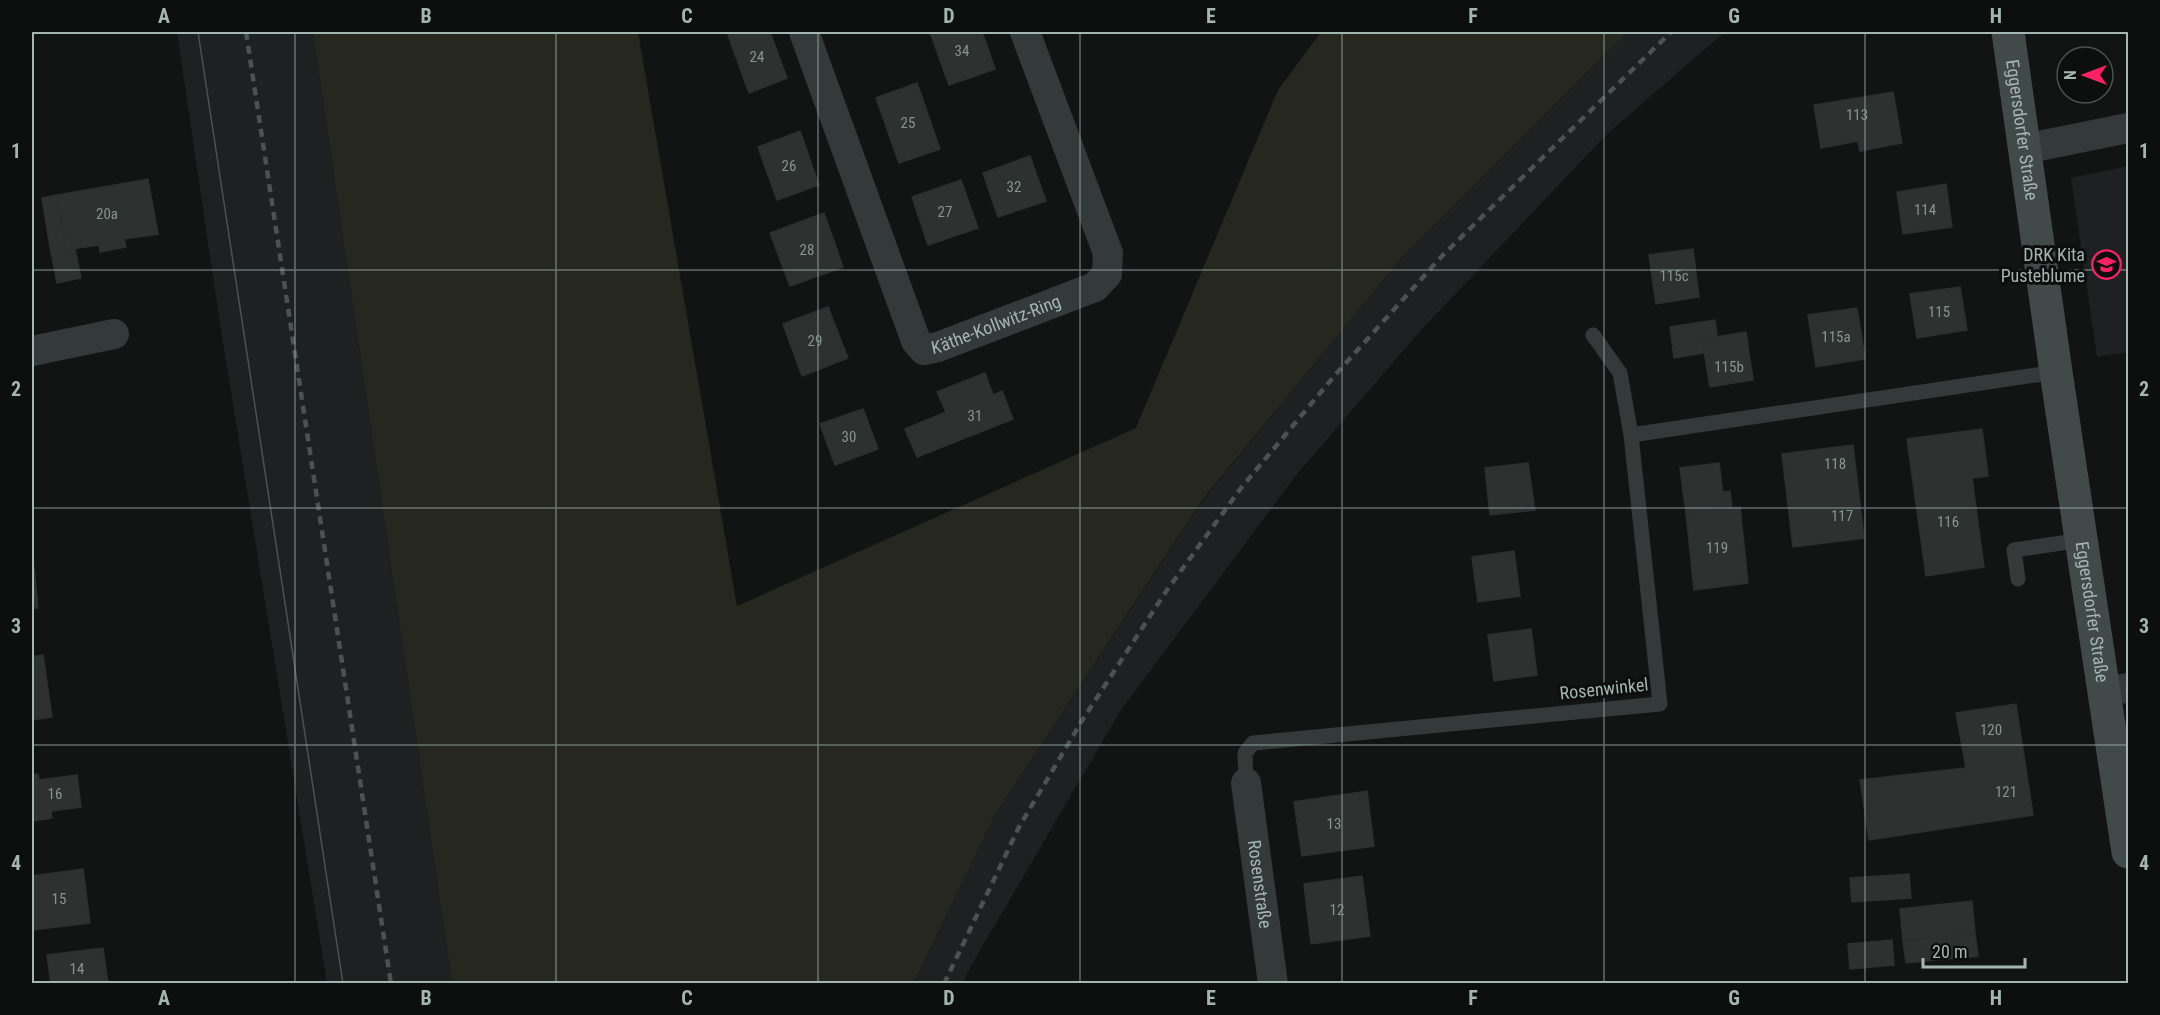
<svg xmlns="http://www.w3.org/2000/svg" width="2160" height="1015" font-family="'Roboto Condensed',sans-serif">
	<rect width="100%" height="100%" fill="#121414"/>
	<g fill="#1e2121">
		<polygon points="177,32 313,32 452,983 327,983 220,324"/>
		<polygon points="1628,32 1725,32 1607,134 1422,329 1297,474 1121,710 972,964 963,983 913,984 996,813 1203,500 1404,255"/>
		<polygon points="2128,166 2128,352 2097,357 2071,178"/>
	</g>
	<polygon fill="#26271e" points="313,32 638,32 737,606 1136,428 1278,90 1321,32 1628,32 1404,255 1203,499 996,813 913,984 452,983"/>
	<g fill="#2d3130" stroke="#2c3030" stroke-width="1.5">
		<polygon points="738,32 770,32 787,78 749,93 728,35"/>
		<polygon points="930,32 982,32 995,69 949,85"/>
		<polygon points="917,83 940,149 899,163 876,98"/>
		<polygon points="1893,92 1902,143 1860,151 1858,141 1821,148 1814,105"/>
		<polygon points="800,131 819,185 777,200 758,147"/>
		<polygon points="1030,156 1046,201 998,217 983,173"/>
		<polygon points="148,179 158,234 124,239 126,247 100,252 99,245 66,250 57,195"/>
		<polygon points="961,180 978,228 928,245 912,197"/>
		<polygon points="1946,184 1952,227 1903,234 1897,192"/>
		<polygon points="57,195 65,245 50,247 42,198"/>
		<polygon points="824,213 843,267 790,286 770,233"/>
		<polygon points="65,245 66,250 75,249 81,278 57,283 50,247"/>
		<polygon points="1693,249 1699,297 1656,304 1649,255"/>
		<polygon points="1960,287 1967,330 1917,338 1910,294"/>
		<polygon points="828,307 848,358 802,376 783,324"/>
		<polygon points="1857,308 1865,359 1816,367 1808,315"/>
		<polygon points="1715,320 1717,336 1702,339 1704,353 1674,358 1670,327"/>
		<polygon points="1746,332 1753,380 1710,387 1702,339"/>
		<polygon points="985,373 993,395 1002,391 1013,419 917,457 905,429 946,412 937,392"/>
		<polygon points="863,409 878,449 835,465 820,424"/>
		<polygon points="1982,429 1988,476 1972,478 1984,567 1926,576 1907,439"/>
		<polygon points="1853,445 1864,538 1793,547 1782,454"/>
		<polygon points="1528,463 1535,510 1490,515 1485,468"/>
		<polygon points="1719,463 1725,509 1686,513 1680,468"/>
		<polygon points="1730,491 1732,508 1740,507 1748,583 1694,590 1686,513 1725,509 1723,492"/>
		<polygon points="1514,551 1520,596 1478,602 1472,557"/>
		<polygon points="32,567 34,567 38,608 32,608"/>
		<polygon points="1531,629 1537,675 1494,681 1488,635"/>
		<polygon points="43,655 52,717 32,720 32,657"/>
		<polygon points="2016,704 2033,815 1869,840 1860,780 1966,768 1956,713"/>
		<polygon points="32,770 32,775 38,774 39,780 77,775 81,807 51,811 52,818 32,821"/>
		<polygon points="1367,791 1374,846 1302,856 1294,802"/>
		<polygon points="83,869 90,923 32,930 32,876"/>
		<polygon points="1909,874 1911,898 1852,902 1850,878"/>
		<polygon points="1362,876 1370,936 1311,944 1304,884"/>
		<polygon points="1972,901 1975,934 1903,941 1900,909"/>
		<polygon points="1975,934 1978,956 1906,963 1903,941"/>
		<polygon points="1892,940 1894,965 1850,969 1848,944"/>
		<polygon points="103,948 108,984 51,984 47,955"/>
	</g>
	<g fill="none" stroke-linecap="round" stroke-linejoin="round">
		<g stroke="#333a39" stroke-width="15">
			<polyline points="1631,435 2056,372"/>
			<polyline points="2018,579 2014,550 2082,540"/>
			<polyline points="1246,783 1245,753 1253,743 1660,704 1631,435 1620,373 1593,335"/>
		</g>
		<g stroke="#333a39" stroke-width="30">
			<path id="s1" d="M804 32 916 341 924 350 938 347 1095 287 1107 274 1108 253 1025 32"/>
			<polyline points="2024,149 2128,128"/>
			<polyline points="32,351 114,334"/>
			<polyline points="2105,691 2128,688"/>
			<path id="s2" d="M1246 783 1273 984"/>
		</g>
		<path stroke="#414a48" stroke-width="33" id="s3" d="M2008 32 2056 372 2128 852"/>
		<polyline stroke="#4a5351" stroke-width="1.5" points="198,32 343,984"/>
		<g stroke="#4a5351" stroke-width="4.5" stroke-dasharray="8 6" stroke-linecap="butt">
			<polyline points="246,32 391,984"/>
			<polyline points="944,984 1019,827 1083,719 1167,590 1241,488 1336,374 1442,256 1671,32"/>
		</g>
	</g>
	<path fill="none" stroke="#a3b6b0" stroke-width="1.5" stroke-opacity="0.55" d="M295 32V984M556 32V984M818 32V984M1080 32V984M1342 32V984M1604 32V984M1865 32V984M32 270H2128M32 508H2128M32 745H2128"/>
	<defs>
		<symbol id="school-ring" viewBox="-11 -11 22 22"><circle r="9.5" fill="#0d0f0f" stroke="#ff2066" stroke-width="1.5"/><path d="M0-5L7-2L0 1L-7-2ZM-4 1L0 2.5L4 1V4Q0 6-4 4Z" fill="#ff2066"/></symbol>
	</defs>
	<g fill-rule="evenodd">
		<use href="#school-ring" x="2090" y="248" width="33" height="33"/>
	</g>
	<g text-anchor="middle" stroke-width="6" stroke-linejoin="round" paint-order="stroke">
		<g font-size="15" fill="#869590">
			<text x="962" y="56">34</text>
			<text x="757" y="62">24</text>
			<text x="1857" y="120">113</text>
			<text x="908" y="128">25</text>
			<text x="789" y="171">26</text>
			<text x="1014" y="192">32</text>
			<text x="1925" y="215">114</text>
			<text x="945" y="217">27</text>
			<text x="107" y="219">20a</text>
			<text x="807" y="255">28</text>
			<text x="1674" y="281">115c</text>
			<text x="1939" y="317">115</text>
			<text x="1836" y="342">115a</text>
			<text x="815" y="346">29</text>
			<text x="1729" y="372">115b</text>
			<text x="975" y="421">31</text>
			<text x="849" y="442">30</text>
			<text x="1835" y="469">118</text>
			<text x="1842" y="521">117</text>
			<text x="1948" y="527">116</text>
			<text x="1717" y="553">119</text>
			<text x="1991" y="735">120</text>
			<text x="2006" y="797">121</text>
			<text x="55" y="799">16</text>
			<text x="1334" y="829">13</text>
			<text x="59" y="904">15</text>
			<text x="1337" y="915">12</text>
			<text x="77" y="974">14</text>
		</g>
		<g font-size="18" fill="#a3b6b0" stroke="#0d0f0f">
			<text dy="6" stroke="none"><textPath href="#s3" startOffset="99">Eggersdorfer Straße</textPath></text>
			<text dy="6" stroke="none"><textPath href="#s1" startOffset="417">Käthe-Kollwitz-Ring</textPath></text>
			<text dy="6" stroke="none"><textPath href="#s3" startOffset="586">Eggersdorfer Straße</textPath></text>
			<text transform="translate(1604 689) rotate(-6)" y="6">Rosenwinkel</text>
			<text dy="6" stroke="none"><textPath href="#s2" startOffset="102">Rosenstraße</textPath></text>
		</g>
		<g font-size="18" fill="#a3b6b0" stroke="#0d0f0f" text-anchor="end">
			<text x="2085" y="261">DRK Kita<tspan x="2085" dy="21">Pusteblume</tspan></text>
		</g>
	</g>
	<rect width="2160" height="1015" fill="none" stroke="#0d0f0f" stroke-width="66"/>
	<g transform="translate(2085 75) rotate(270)"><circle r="28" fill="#0d0f0f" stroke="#49524f" stroke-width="1.5"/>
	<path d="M0-4.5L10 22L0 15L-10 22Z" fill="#ff2066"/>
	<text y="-9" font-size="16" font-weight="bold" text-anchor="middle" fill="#a3b6b0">N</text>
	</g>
	<path d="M1923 958v9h102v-9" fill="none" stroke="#a3b6b0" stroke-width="3"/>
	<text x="1932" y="958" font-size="18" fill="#a3b6b0" stroke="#0d0f0f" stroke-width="4.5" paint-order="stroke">20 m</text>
	<rect x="33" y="33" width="2094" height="949" fill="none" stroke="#a3b6b0" stroke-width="2"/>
	<g font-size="20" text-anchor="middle" font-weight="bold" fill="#a3b6b0">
		<text x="164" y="23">A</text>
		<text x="426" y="23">B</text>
		<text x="687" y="23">C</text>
		<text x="949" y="23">D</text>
		<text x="1211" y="23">E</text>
		<text x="1473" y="23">F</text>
		<text x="1734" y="23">G</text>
		<text x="1996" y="23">H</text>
		<text x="16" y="158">1</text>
		<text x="2144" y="158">1</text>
		<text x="16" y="396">2</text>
		<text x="2144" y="396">2</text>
		<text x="16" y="633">3</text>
		<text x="2144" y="633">3</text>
		<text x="16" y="870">4</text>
		<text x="2144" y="870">4</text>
		<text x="164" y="1005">A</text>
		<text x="426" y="1005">B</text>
		<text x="687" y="1005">C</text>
		<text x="949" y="1005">D</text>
		<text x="1211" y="1005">E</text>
		<text x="1473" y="1005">F</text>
		<text x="1734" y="1005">G</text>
		<text x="1996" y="1005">H</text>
	</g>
</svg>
